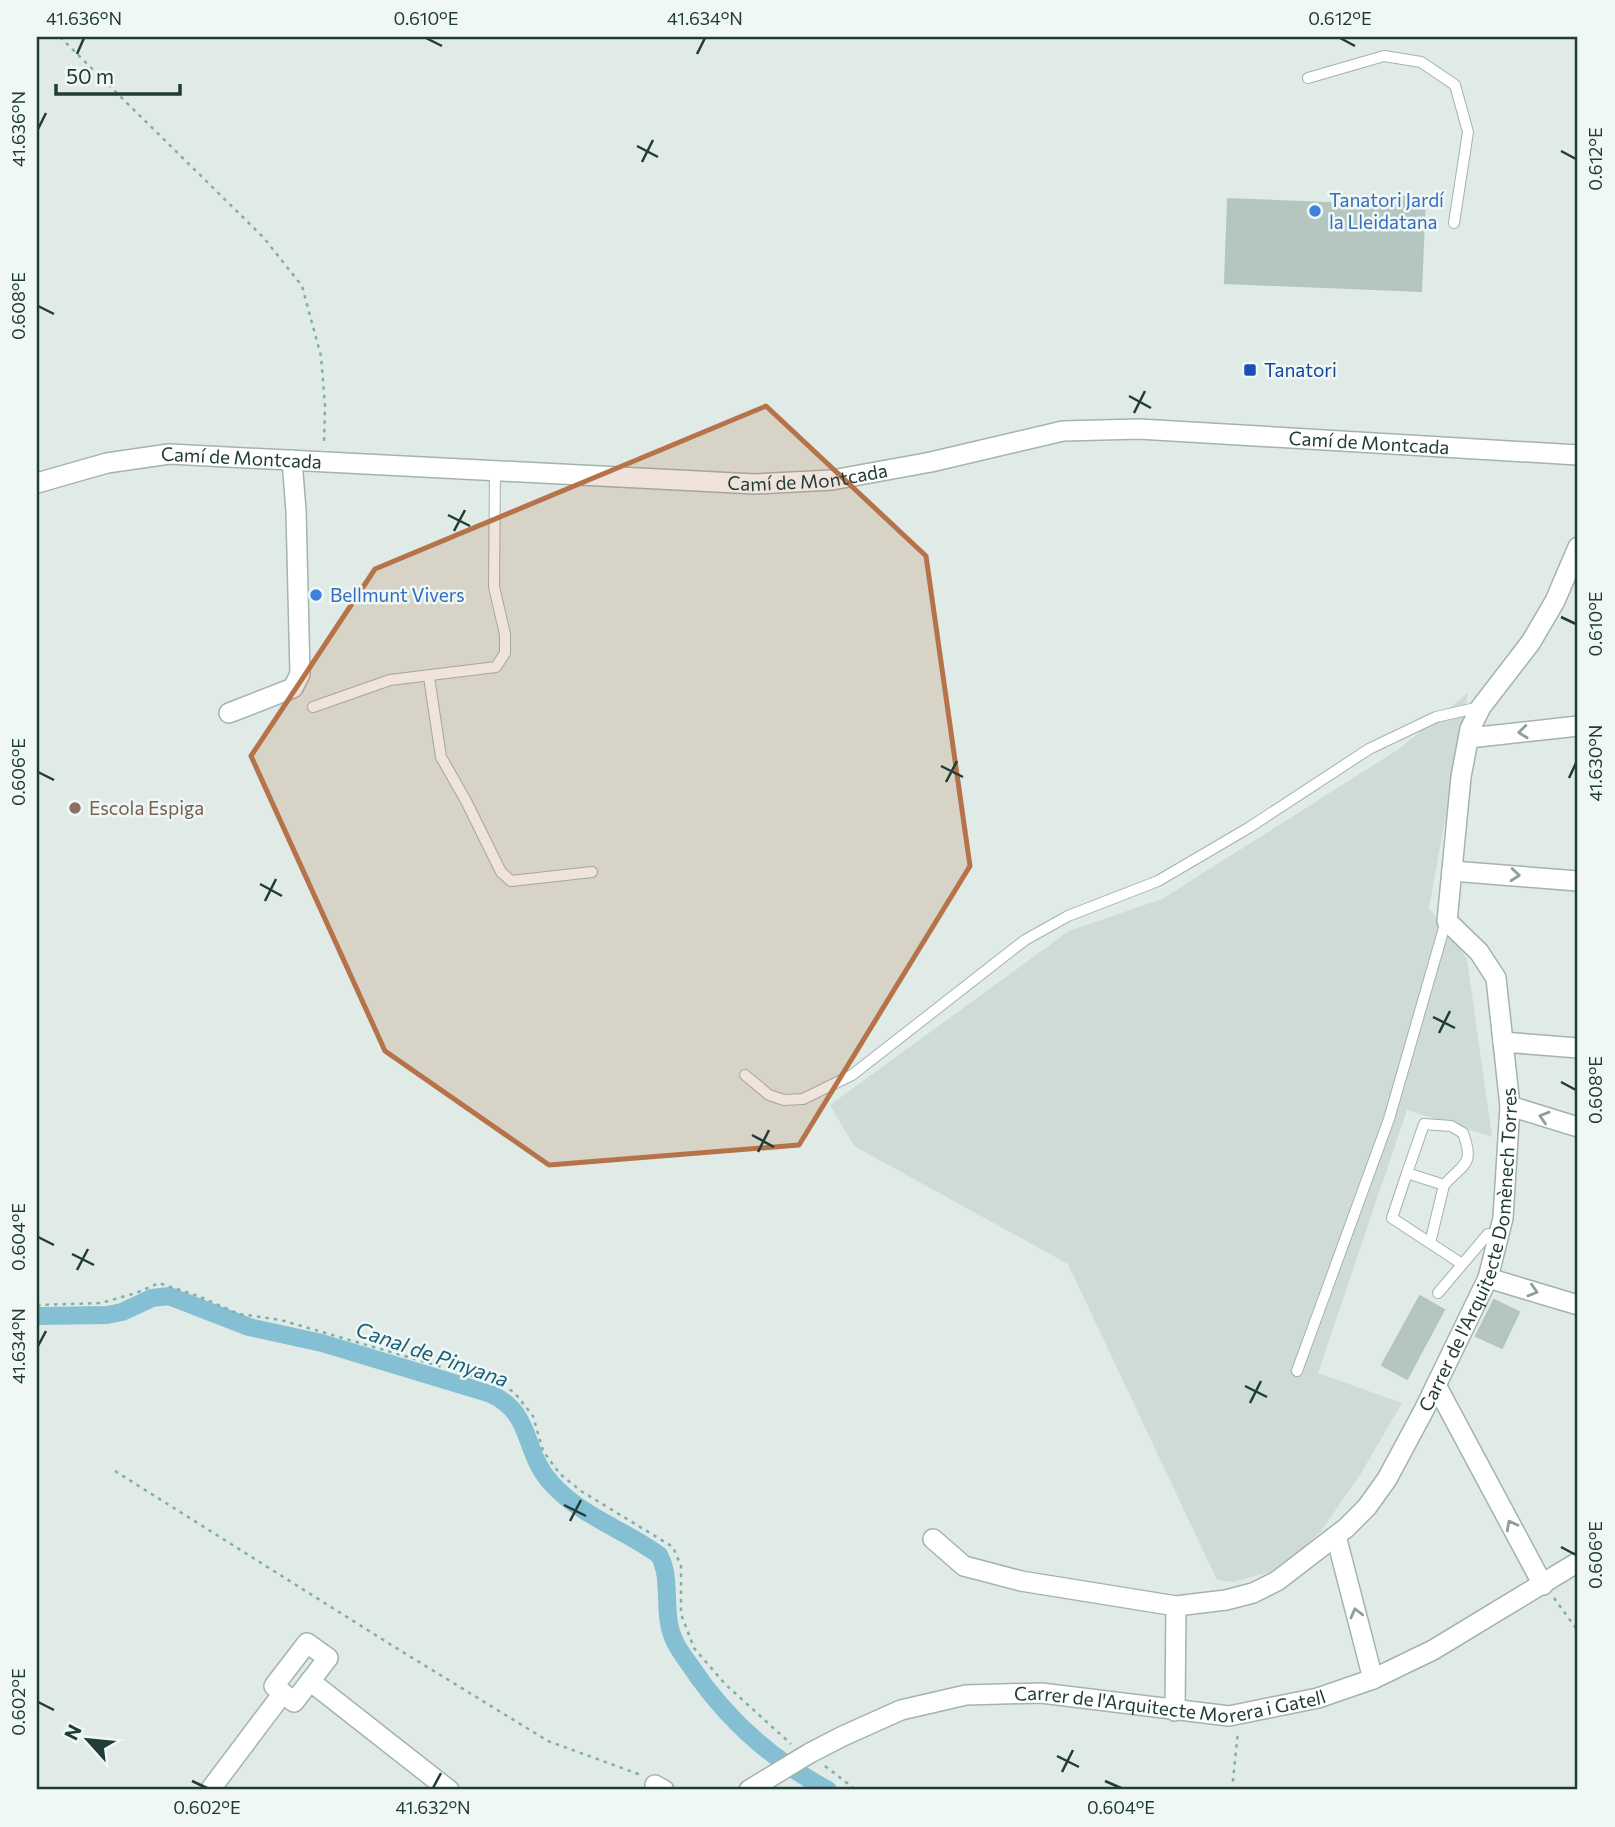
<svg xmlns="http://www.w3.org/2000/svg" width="1615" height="1827" font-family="Commissioner,sans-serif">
	<rect width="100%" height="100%" fill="#e0ebe7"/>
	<polygon fill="#cedbd6" points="1468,693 1429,908 1467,959 1492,1137 1407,1110 1318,1373 1402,1403 1360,1475 1321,1531 1299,1552 1270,1572 1233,1582 1217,1580 1068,1264 854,1146 830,1105 1069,931 1162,899 1399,749"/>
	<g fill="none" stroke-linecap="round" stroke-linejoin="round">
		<path stroke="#85bfd3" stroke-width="18" d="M37 1316 107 1315 122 1312 152 1298 169 1296 249 1327 322 1343 491 1394C534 1414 522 1452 552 1484 581 1516 625 1530 659 1555 671 1576 664 1604 670 1628 673 1642 682 1654 690 1665 725 1718 772 1760 828 1790"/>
	</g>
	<g fill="#b5c6c1" stroke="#b2c5bf" stroke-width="2">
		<polygon points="1403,197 1425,198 1421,291 1225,283 1228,199 1402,206"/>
		<polygon points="1420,1296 1444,1310 1407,1379 1382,1365"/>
		<polygon points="1494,1300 1519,1312 1502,1348 1476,1336"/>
	</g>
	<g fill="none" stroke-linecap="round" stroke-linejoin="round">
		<defs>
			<g id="service">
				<polyline points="1308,78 1384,56 1421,62 1455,85 1468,132 1454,223"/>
				<polyline points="429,677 441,757 466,801 501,872 511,881 592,872"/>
				<polyline points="313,707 390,680 496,667 505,653 505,634 494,587 495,470"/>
				<polyline points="745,1075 769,1095 784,1100 803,1099 852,1075 1025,940 1068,916 1158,881 1250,827 1369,749 1436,717 1480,707"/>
				<path d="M1407 1173 1424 1124 1451 1126 1463 1133C1475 1165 1464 1163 1444 1185"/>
				<polyline points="1430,1243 1444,1185 1407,1173 1392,1218 1462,1264"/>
				<polyline points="1438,1293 1488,1234 1498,1235"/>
				<polyline points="1297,1371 1389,1119 1446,921"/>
			</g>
			<g id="minor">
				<path id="s1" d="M37 483 107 463 169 454 755 484 832 480 931 462 1063 431 1139 429 1578 455"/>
				<polyline points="229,713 293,688 300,674 296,511 292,460"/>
				<polyline points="1469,738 1578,726"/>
				<polyline points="1452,871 1578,881"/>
				<polyline points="1503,1042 1578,1048"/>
				<polyline points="1510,1106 1578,1127"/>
				<polyline points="1488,1278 1578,1305"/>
				<polyline points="1436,1385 1543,1585"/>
				<polyline points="1336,1536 1373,1679"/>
				<path id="s2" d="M933 1539 964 1566 1021 1581 1176 1606 1226 1600 1253 1593 1277 1581 1346 1528 1367 1507 1387 1479 1424 1410 1488 1278 1503 1218 1510 1106 1496 978 1479 952 1447 921 1461 777 1470 729 1481 707 1531 642 1555 601 1578 547"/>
				<polygon points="307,1643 328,1658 294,1702 274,1686"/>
				<polyline points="310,1681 449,1790"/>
				<polyline points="1175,1711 1176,1606"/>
				<polyline points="655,1785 664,1790"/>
				<polyline points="210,1790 283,1693"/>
				<path id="s3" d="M749 1790 810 1753 843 1736 901 1710 966 1695 1041 1693 1229 1716 1318 1698 1373 1679 1433 1650 1578 1562"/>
			</g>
		</defs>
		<use href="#service" stroke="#a3b3af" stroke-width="12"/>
		<use href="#minor" stroke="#a3b3af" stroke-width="22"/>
		<g stroke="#7fb0a6" stroke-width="2.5" stroke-dasharray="3.5 5" stroke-linecap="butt">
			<polyline points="60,37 264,238 302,286 321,356 325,406 324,444"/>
			<polyline points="37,1305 101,1303 136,1293 159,1283 198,1296 239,1314 281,1320 497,1383 514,1392 533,1416 543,1451 560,1474 581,1491 673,1547 681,1566 681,1614 694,1648 725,1684 791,1744"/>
			<polyline points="115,1471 393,1646 548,1741 641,1775"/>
			<polyline points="1554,1598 1578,1631"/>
			<polyline points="825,1766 856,1790"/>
			<polyline points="1232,1790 1238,1731"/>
		</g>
		<use href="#service" stroke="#fff" stroke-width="10"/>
		<use href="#minor" stroke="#fff" stroke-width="19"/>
	</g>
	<defs><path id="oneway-chevron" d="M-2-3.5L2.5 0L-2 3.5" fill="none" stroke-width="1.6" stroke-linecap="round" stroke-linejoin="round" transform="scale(1.75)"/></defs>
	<g stroke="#909e9b">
		<use href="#oneway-chevron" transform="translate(1523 732) rotate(174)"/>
		<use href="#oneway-chevron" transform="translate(1515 875) rotate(5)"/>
		<use href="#oneway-chevron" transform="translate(1544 1117) rotate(-163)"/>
		<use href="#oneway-chevron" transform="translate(1533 1291) rotate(17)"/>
		<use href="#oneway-chevron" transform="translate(1511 1525) rotate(-118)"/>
		<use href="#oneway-chevron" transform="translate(1356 1613) rotate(-104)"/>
	</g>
	<path fill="#b67349" fill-opacity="0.2" stroke="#b67349" stroke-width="5" stroke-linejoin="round" d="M766 406 926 556 970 866 799 1145 549 1165 385 1051 251 756 375 569Z"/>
	<path fill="none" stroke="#203c37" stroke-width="2.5" d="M426 38 442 46M1340 38 1355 46M77 54 84 38M697 54 705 38M38 129 46 113M637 146 658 157M1561 151 1576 159M642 162 653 140M38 306 54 314M1129 396 1151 408M1134 413 1145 391M448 515 470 526M454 531 465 510M1561 617 1576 624M941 766 963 777M38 772 54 780M1569 778 1576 763M946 782 957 761M260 884 282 896M265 901 276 879M1433 1017 1455 1028M1439 1033 1450 1011M1561 1082 1576 1090M752 1135 774 1147M758 1152 769 1130M38 1237 54 1245M72 1254 94 1265M77 1270 88 1249M38 1346 46 1331M1245 1386 1267 1397M1250 1403 1261 1381M564 1505 586 1516M570 1521 581 1500M1561 1547 1576 1555M38 1702 54 1710M1057 1756 1079 1767M1062 1772 1073 1750M192 1781 207 1788M1105 1781 1121 1788M433 1788 441 1773"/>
	<g fill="#3f7fe0" stroke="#f0f8f5" stroke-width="2.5">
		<circle cx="1315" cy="211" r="7"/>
		<circle cx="316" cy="595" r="7"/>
	</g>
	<rect fill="#1a4fb4" stroke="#f0f8f5" stroke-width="2.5" x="1243" y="363" width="14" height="14" rx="3.5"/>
	<circle fill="#8d6e63" stroke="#f0f8f5" stroke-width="2.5" cx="75" cy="808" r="7"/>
	<g text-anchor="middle" stroke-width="5" stroke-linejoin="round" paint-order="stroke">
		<g font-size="19" fill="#366cbe" stroke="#f0f8f5" text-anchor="start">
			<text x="1329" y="207">Tanatori Jardí<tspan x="1329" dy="22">la Lleidatana</tspan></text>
			<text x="330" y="602">Bellmunt Vivers</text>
		</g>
		<g font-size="19" fill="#164399" stroke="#f0f8f5" text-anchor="start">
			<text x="1264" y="377">Tanatori</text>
		</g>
		<g font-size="19" fill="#203c37" stroke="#f0f8f5">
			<text dy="7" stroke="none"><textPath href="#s1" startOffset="1342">Camí de Montcada</textPath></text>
			<text dy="7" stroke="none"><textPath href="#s1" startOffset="208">Camí de Montcada</textPath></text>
			<text dy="7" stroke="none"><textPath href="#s1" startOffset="775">Camí de Montcada</textPath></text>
			<text dy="7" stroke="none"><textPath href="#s2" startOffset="761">Carrer de l'Arquitecte Domènech Torres</textPath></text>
			<text dy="7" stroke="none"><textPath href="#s3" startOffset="444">Carrer de l'Arquitecte Morera i Gatell</textPath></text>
		</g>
		<g font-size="19" fill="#785e54" stroke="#f0f8f5" text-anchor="start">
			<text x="89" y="815">Escola Espiga</text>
		</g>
		<g font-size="21" font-style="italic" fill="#18607a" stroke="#f0f8f5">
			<text transform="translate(432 1355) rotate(19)" y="7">Canal de Pinyana</text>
		</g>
	</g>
	<rect width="1615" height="1827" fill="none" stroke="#f0f8f5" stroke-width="77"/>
	<g transform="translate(88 1740) rotate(297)" stroke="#f0f8f5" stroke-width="5" paint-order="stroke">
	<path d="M0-5L12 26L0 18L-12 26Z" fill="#203c37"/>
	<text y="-10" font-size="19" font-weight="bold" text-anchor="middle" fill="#203c37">N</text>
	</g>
	<path d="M56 84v10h124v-10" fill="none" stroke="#203c37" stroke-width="3.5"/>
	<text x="66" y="84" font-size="21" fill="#203c37" stroke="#f0f8f5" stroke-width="5" paint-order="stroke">50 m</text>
	<rect x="38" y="38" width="1538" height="1750" fill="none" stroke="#203c37" stroke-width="2.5"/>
	<g font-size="18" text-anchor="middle" fill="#203c37">
		<text x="84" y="25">41.636°N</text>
		<text x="426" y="25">0.610°E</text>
		<text x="705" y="25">41.634°N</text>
		<text x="1340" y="25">0.612°E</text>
		<text transform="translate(19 129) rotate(-90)" y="6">41.636°N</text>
		<text transform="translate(1596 159) rotate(-90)" y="6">0.612°E</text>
		<text transform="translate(19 306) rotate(-90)" y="6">0.608°E</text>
		<text transform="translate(1596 624) rotate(-90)" y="6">0.610°E</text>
		<text transform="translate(1596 763) rotate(-90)" y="6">41.630°N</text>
		<text transform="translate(19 772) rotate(-90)" y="6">0.606°E</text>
		<text transform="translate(1596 1090) rotate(-90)" y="6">0.608°E</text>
		<text transform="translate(19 1237) rotate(-90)" y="6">0.604°E</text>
		<text transform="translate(19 1346) rotate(-90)" y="6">41.634°N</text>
		<text transform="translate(1596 1555) rotate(-90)" y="6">0.606°E</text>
		<text transform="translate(19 1702) rotate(-90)" y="6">0.602°E</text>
		<text x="207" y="1814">0.602°E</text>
		<text x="433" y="1814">41.632°N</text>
		<text x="1121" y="1814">0.604°E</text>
	</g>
</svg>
